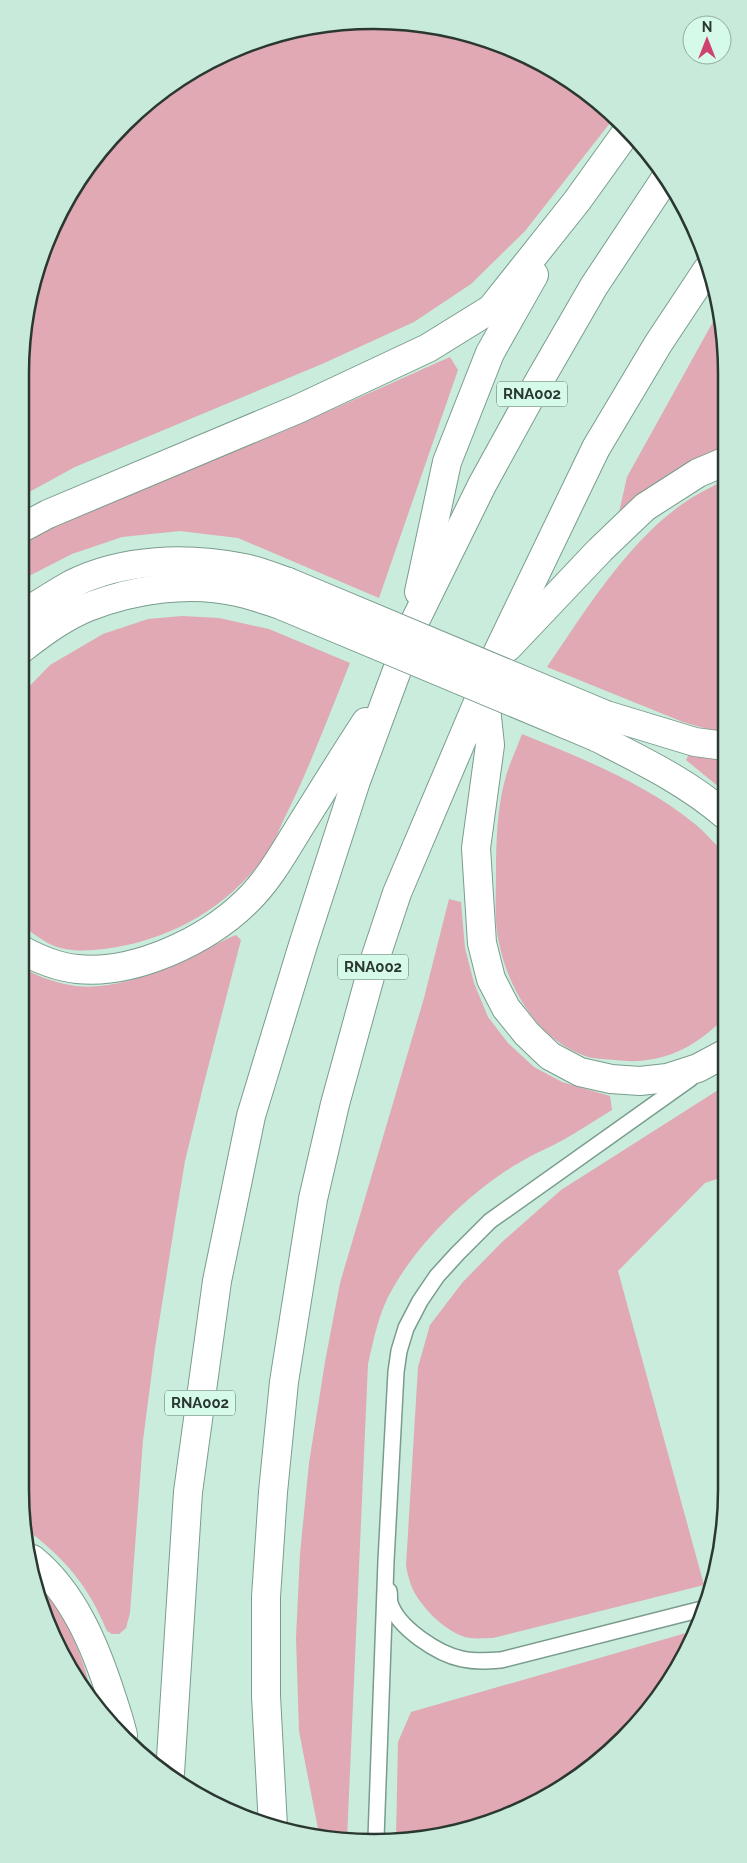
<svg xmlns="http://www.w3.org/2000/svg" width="747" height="1863" font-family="Raleway,sans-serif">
	<rect width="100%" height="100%" fill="#c9ecdc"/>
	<g fill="#e0a9b4">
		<polygon points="350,21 419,23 487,39 570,79 614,118 525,231 471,284 414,322 322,364 75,467 20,497 20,373 39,260 67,197 108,141 158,93 217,57 282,32"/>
		<polygon points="719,311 724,327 724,449 708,453 647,492 618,517 627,477"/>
		<polygon points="450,357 458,370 379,598 238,538 180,531 122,537 72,554 27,577 20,582 20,543 61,521 282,432"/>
		<path d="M724 481 725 734 683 722 547 667C588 607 635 529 700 493 708 489 716 484 724 481Z"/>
		<path d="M182 616 219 618 269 629 350 663C330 713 311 764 287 813 280 826 275 842 267 854 227 908 170 941 104 949 87 951 68 952 52 945 41 940 30 931 20 924V696L50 665 103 634 148 619Z"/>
		<path d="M522 734C581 758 645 783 695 824 706 833 715 844 725 854L726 1016C696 1048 660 1066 615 1060 606 1059 597 1059 588 1057 539 1041 509 991 499 943 494 921 496 897 496 874 496 844 497 806 506 776 510 762 517 748 522 734Z"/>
		<polygon points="691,750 725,756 725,792 686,760"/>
		<path d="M449 899 461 902 465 948 474 983 488 1017 508 1043 534 1067 562 1082 610 1096 612 1110C595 1120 579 1131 563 1140 549 1148 535 1153 522 1161 474 1188 420 1240 393 1288 379 1311 374 1338 368 1364L347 1839 327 1840 320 1838 319 1834 299 1731 296 1638 300 1554 309 1463 325 1362 340 1283 424 998Z"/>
		<path d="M236 935 241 940 203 1087 185 1161 176 1215 155 1348 143 1440 130 1613 126 1628 119 1634H112L107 1631C89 1587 65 1558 27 1530L20 1490V967C36 975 52 982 70 985 103 992 155 975 185 961 202 953 218 942 236 935Z"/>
		<path d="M726 1085V1176L705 1183 618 1271 704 1585 493 1638C486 1638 477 1639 470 1638 448 1635 418 1605 411 1585 409 1579 407 1572 406 1566L418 1367 430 1325 462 1283 502 1242 561 1190Z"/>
		<path d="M35 1579C64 1614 85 1655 92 1700L67 1666 39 1603Z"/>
		<polygon points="693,1631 654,1705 606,1755 551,1795 442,1836 396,1838 398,1742 411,1712"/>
	</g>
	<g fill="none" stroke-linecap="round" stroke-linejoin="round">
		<defs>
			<g id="lane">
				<path d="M389 1591C390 1595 389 1600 390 1603 398 1628 438 1654 462 1659 476 1662 488 1661 501 1660L706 1608"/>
				<polyline points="376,1838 386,1561 396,1372 399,1351 406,1328 420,1301 437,1276 457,1254 490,1221 690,1079"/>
			</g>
			<g id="highway">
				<polyline points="20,529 48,514 298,409 428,348 491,309 577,201 628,130"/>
				<polyline points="419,592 447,462 490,353 534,275"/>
				<path d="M20 616C37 605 54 594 72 584 124 558 188 557 244 568 259 571 274 577 288 582"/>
				<polyline points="508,647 600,550 645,507 698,473 724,462"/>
				<path d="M20 650C41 634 63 617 88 607 135 589 189 581 238 592 252 595 265 600 278 604"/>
				<polyline points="484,689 490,745 476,848 482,943 491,979 506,1008 527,1034 550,1056 580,1072 611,1079 640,1081 667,1078 698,1068 726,1053"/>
				<polyline points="606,715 695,742 725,746"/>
				<path d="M596 737C641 760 687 782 725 815"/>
				<path d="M20 949C38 959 57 967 77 969 134 975 206 941 246 902 268 881 283 854 299 828 321 793 343 757 366 722"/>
				<path d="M32 1559C74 1593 96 1648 112 1698 116 1710 120 1722 123 1735"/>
				<polyline points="170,1773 188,1492 217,1281 251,1116 303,945 356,781 416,619 482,485 538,383 594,286 665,179"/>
				<polyline points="273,1827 266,1696 266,1597 273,1492 284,1382 313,1199 335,1104 374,962 397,893 484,688 492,664 596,448 658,344 707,270"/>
			</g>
		</defs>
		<use href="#lane" stroke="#7a9c8d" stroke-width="18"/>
		<use href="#highway" stroke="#7a9c8d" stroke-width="30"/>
		<use href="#lane" stroke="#fff" stroke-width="15"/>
		<use href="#highway" stroke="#fff" stroke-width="28"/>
		<defs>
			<g id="highway-bridge">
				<polyline points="288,582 606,715"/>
				<polyline points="278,604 596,737"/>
			</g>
		</defs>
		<use href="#highway-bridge" stroke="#7a9c8d" stroke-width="30" stroke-linecap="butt"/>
		<use href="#highway-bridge" stroke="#fff" stroke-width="28"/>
	</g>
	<g text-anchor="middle" stroke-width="5" stroke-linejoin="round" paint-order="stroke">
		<g fill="#d6faea" stroke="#5e7268" stroke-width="1">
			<rect x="497" y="381.5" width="70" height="25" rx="4"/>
			<rect x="338" y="954.5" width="70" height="25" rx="4"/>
			<rect x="165" y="1390.5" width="70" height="25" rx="4"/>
		</g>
		<g font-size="15" font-weight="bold" fill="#2a3831">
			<text x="532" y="399">RNA002</text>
			<text x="373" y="972">RNA002</text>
			<text x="200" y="1408">RNA002</text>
		</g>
	</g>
	<path d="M0 0H747V1863H0ZM373 29H374A344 344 0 0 1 718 373V1490A344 344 0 0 1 374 1834H373A344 344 0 0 1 29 1490V373A344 344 0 0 1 373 29Z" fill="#c8eadb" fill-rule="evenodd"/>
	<path fill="none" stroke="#2a3831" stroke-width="2.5" d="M373 29H374A344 344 0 0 1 718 373V1490A344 344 0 0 1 374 1834H373A344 344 0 0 1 29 1490V373A344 344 0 0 1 373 29Z"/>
	<g transform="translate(707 40)"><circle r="24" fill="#d6faea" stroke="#91aca0"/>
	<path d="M0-4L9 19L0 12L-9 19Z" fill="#cf426f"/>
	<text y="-8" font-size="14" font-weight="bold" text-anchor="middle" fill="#2a3831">N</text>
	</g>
</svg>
